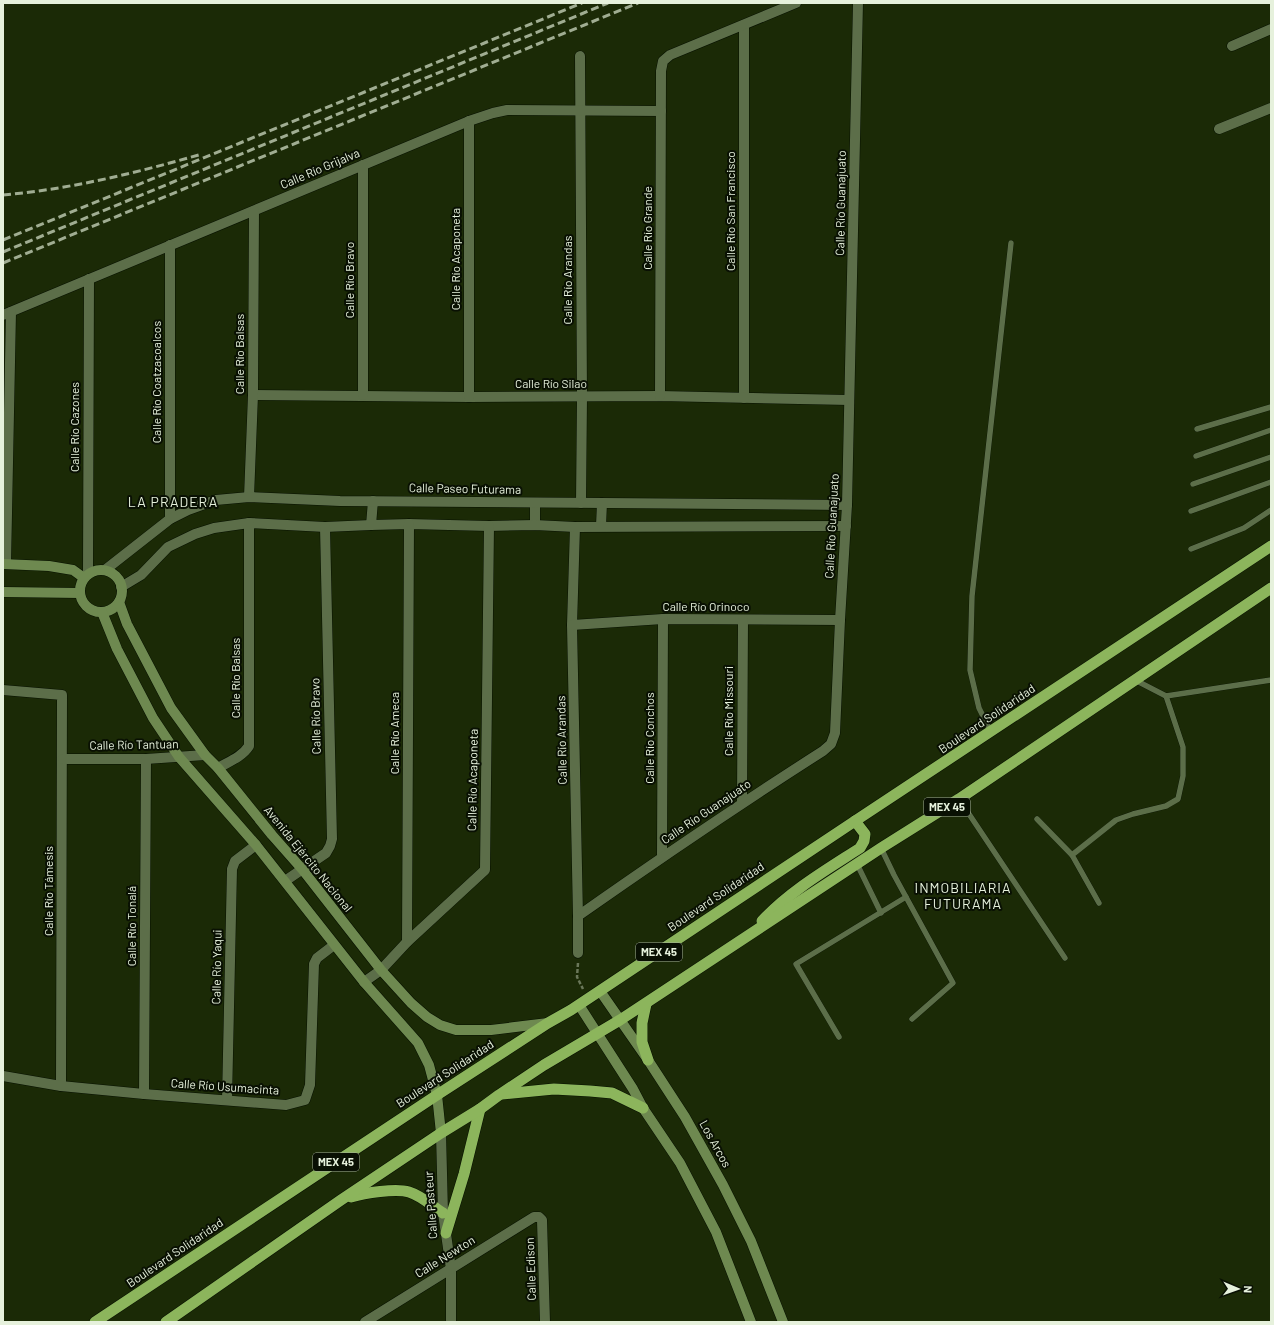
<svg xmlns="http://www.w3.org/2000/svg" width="1274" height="1325" font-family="Barlow,sans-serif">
	<rect width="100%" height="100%" fill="#1b2a06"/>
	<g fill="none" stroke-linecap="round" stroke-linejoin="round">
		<defs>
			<g id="service">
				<polyline points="1197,429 1271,407"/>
				<polyline points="1196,456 1271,430"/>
				<polyline points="1193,484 1271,457"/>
				<polyline points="1191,511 1271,482"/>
				<polyline points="1191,549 1244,528 1271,510"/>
				<polyline points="1135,680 1166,696 1271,680"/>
				<polyline points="991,732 979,708 970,670 972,596 1011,243"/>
				<polyline points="959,799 1065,958"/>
				<polyline points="1037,819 1072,855"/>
				<polyline points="857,864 881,913"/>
				<polyline points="906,897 953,983 912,1019"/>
				<polyline points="1099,903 1072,855 1116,820 1133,814 1166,806 1178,799 1183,776 1183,747 1166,696"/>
				<polyline points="839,1037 796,964 906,897 894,875 881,848"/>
			</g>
			<g id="minor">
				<polyline points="744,25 744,398"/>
				<polyline points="1232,46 1271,29"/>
				<polyline points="580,56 582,397 581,503"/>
				<polyline points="1219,129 1271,108"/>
				<polyline points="3,315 469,121 493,113 507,110 661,111"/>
				<polyline points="253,395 469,397 660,396 849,400"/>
				<polyline points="363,395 363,165"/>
				<polyline points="660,396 661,71 663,61 670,55 796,3"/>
				<polyline points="469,397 469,121"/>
				<polyline points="249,497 253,395 254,211"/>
				<polyline points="170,519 170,245"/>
				<polyline points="371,525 373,501"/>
				<polyline points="535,525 535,503"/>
				<polyline points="601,526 602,503"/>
				<polyline points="575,527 572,625 578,916 578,953"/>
				<polyline points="6,564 11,312"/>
				<polyline points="105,570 170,519 188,510 216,500 249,497 340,501 847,505"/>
				<polyline points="88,574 89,279"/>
				<polyline points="121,587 141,575 168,547 195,534 214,528 249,523 325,527 371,525 409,524 489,526 535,525 575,527 846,526"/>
				<polyline points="572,625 663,619 840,620"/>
				<polyline points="3,690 62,695 61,1086"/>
				<polyline points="63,759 146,759 205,755"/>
				<path d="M218 768C228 762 242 757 249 746V523"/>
				<polyline points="742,803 743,620"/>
				<polyline points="662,856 663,619"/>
				<polyline points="285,881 326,853 330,846 332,839 325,527"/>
				<path d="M578 916C659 859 740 804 823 751L831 744 835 733 840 620 847 505 858 3"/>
				<polyline points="407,942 409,524"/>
				<polyline points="364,982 381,970 407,942 485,870 489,526"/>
				<polyline points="3,1076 61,1086 144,1094 286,1105 305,1100 310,1085 314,964 317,958 334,945"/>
				<polyline points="144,1094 146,759"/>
				<polyline points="227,1100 232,869 235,861 256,845"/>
				<polyline points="441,1133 443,1213 451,1269 451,1322"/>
				<polyline points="365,1322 534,1217 539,1217 542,1220 545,1322"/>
			</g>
			<g id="secondary">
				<polyline points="3,564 49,566 73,570 84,578"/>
				<circle cx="101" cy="591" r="21"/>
				<polyline points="3,592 80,593"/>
				<polyline points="119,602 127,624 171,708 205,755 218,768 272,835 302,869 381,970 411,1003 427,1017 440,1025 456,1030 491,1030 548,1023"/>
				<polyline points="102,612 117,649 153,718 179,757 256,845 364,982 418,1043 429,1065 437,1095 441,1133"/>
				<polyline points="600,991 648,1060 685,1117 723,1185 751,1241 783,1322"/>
				<polyline points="579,1005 633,1089 643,1108 680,1163 716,1232 751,1322"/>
			</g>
			<g id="trunk">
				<path d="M762 921C790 891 826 870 860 848L864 841 865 834 855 821"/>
				<polyline points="646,1004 642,1023 642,1042 648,1060"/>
				<polyline points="502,1094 554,1089 590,1091 612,1093 643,1108"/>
				<path d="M351 1197C364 1193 396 1188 409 1192 422 1196 432 1206 443 1213"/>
				<polyline points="446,1233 464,1174 480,1109"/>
				<polyline points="95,1322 437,1095 548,1023 571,1010 855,821 1271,546"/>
				<polyline points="166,1322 341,1200 441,1133 480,1109 499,1095 544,1065 620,1020 881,848 959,799 1271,588"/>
			</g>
		</defs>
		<use href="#service" stroke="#071100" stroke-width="6"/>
		<use href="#minor" stroke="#071100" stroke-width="11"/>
		<use href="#secondary" stroke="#071100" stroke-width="11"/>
		<use href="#trunk" stroke="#071100" stroke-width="12"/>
		<polyline stroke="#6a7759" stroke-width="2.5" stroke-dasharray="4 2" stroke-linecap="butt" points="578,963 577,977 583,989"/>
		<use href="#service" stroke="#5c6e49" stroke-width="5.5"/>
		<use href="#minor" stroke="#5c6e49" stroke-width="10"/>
		<use href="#secondary" stroke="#6e8950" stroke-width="10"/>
		<use href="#trunk" stroke="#8cb55c" stroke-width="11"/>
		<g stroke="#a0ad92" stroke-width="3" stroke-dasharray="8 4" stroke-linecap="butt">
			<path d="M3 195C71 189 136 173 202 154"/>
			<polyline points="3,240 582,3"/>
			<polyline points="3,252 608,3"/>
			<polyline points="3,263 638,3"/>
		</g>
	</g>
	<g text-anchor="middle" stroke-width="4" stroke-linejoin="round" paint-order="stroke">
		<g fill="#091003" stroke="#a4ae9b" stroke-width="1">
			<rect x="924" y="798" width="46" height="18" rx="3"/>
			<rect x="636" y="943" width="46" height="18" rx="3"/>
			<rect x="313" y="1153" width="46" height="18" rx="3"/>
		</g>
		<g font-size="11" font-weight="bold" fill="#e6f1dc">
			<text x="947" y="811">MEX 45</text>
			<text x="659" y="956">MEX 45</text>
			<text x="336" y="1166">MEX 45</text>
		</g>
		<g font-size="12" fill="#e6f1dc" stroke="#091003">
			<text transform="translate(320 169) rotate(-23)" y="4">Calle Río Grijalva</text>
			<text transform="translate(841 203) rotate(-89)" y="4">Calle Río Guanajuato</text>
			<text transform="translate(731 211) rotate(-90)" y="4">Calle Río San Francisco</text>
			<text transform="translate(648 228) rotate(-90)" y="4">Calle Río Grande</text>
			<text transform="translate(456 259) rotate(-90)" y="4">Calle Río Acaponeta</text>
			<text transform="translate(350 280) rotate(-90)" y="4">Calle Río Bravo</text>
			<text transform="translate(568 280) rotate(-90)" y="4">Calle Río Arandas</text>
			<text transform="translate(240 354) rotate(-90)" y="4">Calle Río Balsas</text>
			<text transform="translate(157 382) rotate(-90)" y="4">Calle Río Coatzacoalcos</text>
			<text x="551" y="388">Calle Río Silao</text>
			<text transform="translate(75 427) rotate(-90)" y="4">Calle Río Cazones</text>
			<text transform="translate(465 489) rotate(1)" y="4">Calle Paseo Futurama</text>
			<text transform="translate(832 526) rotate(-87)" y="4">Calle Río Guanajuato</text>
			<text x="706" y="611">Calle Río Orinoco</text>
			<text transform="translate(236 678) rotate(-90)" y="4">Calle Río Balsas</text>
			<text transform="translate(729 711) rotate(-90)" y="4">Calle Río Missouri</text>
			<text transform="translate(316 716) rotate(-91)" y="4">Calle Río Bravo</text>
			<text transform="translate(987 719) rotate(-34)" y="4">Boulevard Solidaridad</text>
			<text transform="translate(395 733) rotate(-90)" y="4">Calle Río Ameca</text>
			<text transform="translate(650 738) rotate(-90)" y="4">Calle Río Conchos</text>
			<text transform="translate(562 740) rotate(-91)" y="4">Calle Río Arandas</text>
			<text transform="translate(134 745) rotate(-1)" y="4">Calle Río Tantuan</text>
			<text transform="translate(473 780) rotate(-89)" y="4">Calle Río Acaponeta</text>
			<text transform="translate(706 812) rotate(-34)" y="4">Calle Río Guanajuato</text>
			<text transform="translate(308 859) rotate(51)" y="4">Avenida Ejército Nacional</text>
			<text transform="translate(49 891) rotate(-90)" y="4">Calle Río Támesis</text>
			<text transform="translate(716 897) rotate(-34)" y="4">Boulevard Solidaridad</text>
			<text transform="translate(132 926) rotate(-90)" y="4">Calle Río Tonalá</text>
			<text transform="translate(217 967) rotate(-89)" y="4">Calle Río Yaqui</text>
			<text transform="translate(445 1074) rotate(-33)" y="4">Boulevard Solidaridad</text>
			<text transform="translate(225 1087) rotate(4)" y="4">Calle Río Usumacinta</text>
			<text transform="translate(715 1144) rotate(61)" y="4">Los Arcos</text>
			<text transform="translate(431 1205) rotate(-94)" y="4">Calle Pasteur</text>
			<text transform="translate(175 1253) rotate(-34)" y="4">Boulevard Solidaridad</text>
			<text transform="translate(445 1257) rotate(-32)" y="4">Calle Newton</text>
			<text transform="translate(531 1269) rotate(-92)" y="4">Calle Edison</text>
		</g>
		<g font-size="14" letter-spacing="1" fill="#e6f1dc" stroke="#091003">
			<text x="173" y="507">LA PRADERA</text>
			<text x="963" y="893">INMOBILIARIA<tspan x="963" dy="16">FUTURAMA</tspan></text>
		</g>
	</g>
	<rect width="1274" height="1325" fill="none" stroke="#e6f1dc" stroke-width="8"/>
	<g transform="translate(1238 1289) rotate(92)" stroke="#091003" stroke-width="3" paint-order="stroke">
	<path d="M0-3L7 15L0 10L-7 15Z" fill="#e6f1dc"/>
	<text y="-6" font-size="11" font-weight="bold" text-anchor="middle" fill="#e6f1dc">N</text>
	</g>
</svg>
